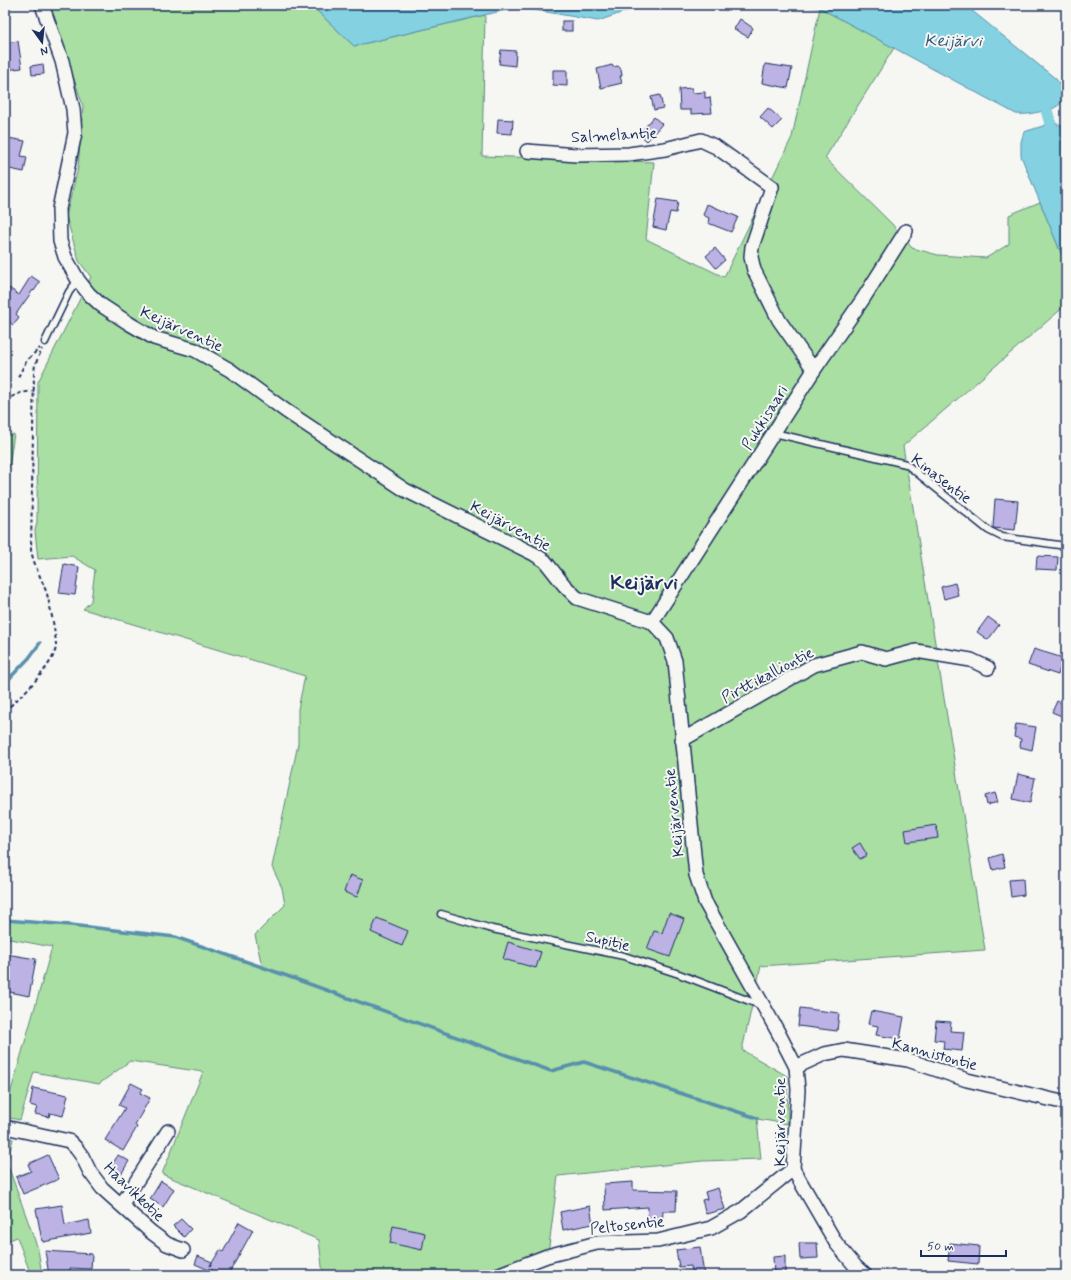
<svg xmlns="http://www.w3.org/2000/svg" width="1071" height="1280" font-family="Mynerve,sans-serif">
	<rect width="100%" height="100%" fill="#f6f6f2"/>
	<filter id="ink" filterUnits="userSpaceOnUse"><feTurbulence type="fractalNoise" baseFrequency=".025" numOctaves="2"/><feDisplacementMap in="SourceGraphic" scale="8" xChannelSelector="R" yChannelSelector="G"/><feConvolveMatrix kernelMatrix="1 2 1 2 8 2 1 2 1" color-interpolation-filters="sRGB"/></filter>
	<g filter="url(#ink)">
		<g fill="#a9dfa2" stroke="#628780">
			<polygon points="49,5 311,5 354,46 485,15 482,156 654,162 646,239 724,277 792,137 820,8 894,48 825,158 892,224 912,248 938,255 986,258 1009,244 1009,215 1040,202 1066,265 1066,305 903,446 985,950 761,966 742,1050 787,1076 788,1124 757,1119 761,1159 702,1161 558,1176 548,1254 514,1275 323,1275 319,1240 162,1174 203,1072 130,1061 99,1084 34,1072 20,1120 5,1117 5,1112 52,947 5,938 5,920 71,925 175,937 262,966 255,935 285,905 282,888 272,867 298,744 298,709 305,676 83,609 91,601 95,570 72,556 38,559 35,531 37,522 38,382 91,277 79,261 66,216 78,168 83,106"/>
			<polygon points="14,434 8,472 5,472 5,437"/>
			<polygon points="5,1137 13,1139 7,1163 38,1249 42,1275 31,1275 17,1237 5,1242"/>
		</g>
		<g fill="#83d1e1" stroke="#5990ad">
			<polygon points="311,5 644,5 598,21 518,7 354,46"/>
			<path d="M791 5H965L1056 79C1062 87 1067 95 1060 104 1057 107 1052 108 1049 112L1045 113 1044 111C1033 113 1028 115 1016 114L820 8Z"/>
			<polygon points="1050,122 1052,122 1066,127 1066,265 1021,156 1021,142 1024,132 1046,125"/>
		</g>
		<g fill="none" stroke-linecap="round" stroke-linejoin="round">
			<g stroke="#5990ad" stroke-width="3.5">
				<polyline points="5,683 29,658 40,643"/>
				<polyline points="5,920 71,925 175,937 262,967 551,1071 584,1062 757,1118"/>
			</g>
			<polyline stroke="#83d1e1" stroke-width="12" points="1047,112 1050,122"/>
		</g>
		<g fill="#bcb3e4" stroke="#1b2f5e">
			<polygon points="740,19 753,28 748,37 734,29"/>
			<rect x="562" y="21" width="10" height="10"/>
			<polygon points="18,41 22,68 5,70 5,43"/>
			<polygon points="501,50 516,51 515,66 499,64"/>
			<polygon points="43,64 44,74 32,75 31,66"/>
			<polygon points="765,64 792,68 788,88 762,83"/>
			<polygon points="612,65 613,67 618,66 621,69 622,76 620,76 622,83 601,88 597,69"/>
			<polygon points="553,70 567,70 567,86 553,85"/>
			<polygon points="692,88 692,93 705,92 705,98 710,97 712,113 691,114 691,110 680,110 679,89"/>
			<polygon points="660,95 663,108 654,110 651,97"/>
			<polygon points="768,108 782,120 773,129 760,117"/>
			<polygon points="654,117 662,124 647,141 639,134"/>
			<polygon points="498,119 513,120 512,134 497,133"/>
			<polygon points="8,138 25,141 21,156 27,157 24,172 5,168 5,150"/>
			<polygon points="658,199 678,202 676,213 670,212 666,230 653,227"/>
			<polygon points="707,204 738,217 731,232 708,223 709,218 703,215"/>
			<polygon points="715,248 725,260 716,268 706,256"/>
			<polygon points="31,276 40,282 34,291 33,290 16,314 19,317 13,325 5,319 5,293 9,288 19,295"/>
			<polygon points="995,499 1018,501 1015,530 993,528"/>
			<polygon points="1037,556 1058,557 1057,570 1036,569"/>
			<polygon points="64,564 79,567 75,595 59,593"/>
			<polygon points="955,583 958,595 944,599 941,587"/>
			<polygon points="988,617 999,625 988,640 977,632"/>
			<polygon points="1034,649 1063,658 1058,675 1028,665"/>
			<polygon points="1057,701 1066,705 1066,718 1052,712"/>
			<polygon points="1016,724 1036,727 1032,750 1020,747 1021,739 1014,737"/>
			<polygon points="1018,774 1035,778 1030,803 1013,799"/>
			<polygon points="995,793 998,802 987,805 985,796"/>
			<polygon points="936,825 938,838 907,842 905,830"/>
			<polygon points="860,843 867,855 860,859 852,848"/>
			<polygon points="1002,854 1005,867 993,870 990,858"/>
			<polygon points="350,875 363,880 357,897 344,892"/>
			<polygon points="1023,879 1024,895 1011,897 1009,880"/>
			<polygon points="669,913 684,919 670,957 647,949 654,931 662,933"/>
			<polygon points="377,918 408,931 402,946 371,932"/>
			<polygon points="508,942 541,952 536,968 503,959"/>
			<polygon points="6,954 36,959 29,996 5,991 5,961"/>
			<polygon points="800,1008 839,1013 837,1031 798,1026"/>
			<polygon points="871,1011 904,1017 900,1039 876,1035 878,1026 868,1024"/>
			<polygon points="936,1021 951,1022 950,1031 964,1032 962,1051 943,1049 944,1041 934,1040"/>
			<polygon points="131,1083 143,1089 140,1093 150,1098 135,1125 137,1127 123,1151 105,1140 125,1108 119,1105"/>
			<polygon points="33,1088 68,1095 63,1116 50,1113 49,1117 35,1114 37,1107 30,1105"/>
			<polygon points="48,1155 59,1179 23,1194 16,1177 31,1171 28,1164"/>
			<polygon points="118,1155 129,1161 120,1176 109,1170"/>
			<polygon points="161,1181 174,1189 163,1207 150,1199"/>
			<polygon points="633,1182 633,1190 677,1191 676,1211 663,1211 662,1226 647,1225 648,1207 605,1210 604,1184"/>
			<polygon points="718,1188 725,1209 706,1214 702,1200 707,1199 705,1192"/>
			<polygon points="62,1205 65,1225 89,1220 91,1233 43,1242 43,1240 42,1241 36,1209"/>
			<polygon points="590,1206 593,1224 563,1230 560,1212"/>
			<polygon points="181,1219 191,1229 184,1237 173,1226"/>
			<polygon points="239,1222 253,1230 228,1275 221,1275 209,1268 209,1270 195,1264 198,1256 212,1262 210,1266 220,1250 223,1252"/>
			<polygon points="393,1226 425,1233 422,1250 390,1243"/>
			<polygon points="799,1243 817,1243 818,1258 800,1259"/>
			<polygon points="950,1243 979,1246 978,1264 948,1261"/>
			<polygon points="700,1247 704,1275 692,1275 691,1266 679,1267 676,1250"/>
			<polygon points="45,1251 92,1254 91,1269 70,1268 71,1275 49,1275"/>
			<polygon points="785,1256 785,1274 774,1275 773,1257"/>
		</g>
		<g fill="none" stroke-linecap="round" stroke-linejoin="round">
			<defs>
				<g id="service">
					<polyline points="45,342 69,292 78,280"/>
					<polyline points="774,433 906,464 988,530 1002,537 1066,546"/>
					<polyline points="441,914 492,929 624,956 679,974 760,1005"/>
				</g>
				<g id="minor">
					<polyline points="42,5 62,61 73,109 75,133 59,209 60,241 65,257 78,280 89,294 101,305 130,324 154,338 195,350 230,370 286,411 405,490 534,554 545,561 564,585 577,598 652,622 667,638 675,661 696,875 705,902 778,1032 796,1067 798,1090 793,1169 836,1243 856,1267 865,1275"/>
					<polyline points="527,151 576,155 629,154 665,149 701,140 716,147 772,187 752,247 751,257 754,270 779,320 814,370"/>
					<polyline points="652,622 814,370 863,299 906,231"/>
					<polyline points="682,740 814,665 862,652 886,659 916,651 971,660 988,668"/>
					<polyline points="796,1067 824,1054 844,1050 908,1060 967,1080 1066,1103"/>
					<polyline points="5,1127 69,1141 76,1148 82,1156 90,1172 102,1188 151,1232 167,1244 183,1250"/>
					<polyline points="122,1204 168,1131"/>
					<polyline points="497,1275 547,1256 597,1243 658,1241 711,1228 741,1211 793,1169"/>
				</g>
			</defs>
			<use href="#service" stroke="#1b2f5e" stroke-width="9"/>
			<use href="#minor" stroke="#1b2f5e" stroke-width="16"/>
			<g stroke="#1b2f5e" stroke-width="2" stroke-dasharray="4 3" stroke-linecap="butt">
				<polyline points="18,377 27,360 40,348"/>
				<polyline points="5,400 20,393 34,391"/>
				<path d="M5 711C19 698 55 665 56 646 56 634 50 606 47 594 42 579 34 566 31 550L34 372 35 365 42 349"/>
			</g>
			<use href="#service" stroke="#f6f6f2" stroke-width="6"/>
			<use href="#minor" stroke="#f6f6f2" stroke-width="13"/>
		</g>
	</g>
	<g text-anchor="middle" stroke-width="4" stroke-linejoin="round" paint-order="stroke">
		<g font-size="16" fill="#1b2f5e" stroke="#f6f6f2">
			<text transform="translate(614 134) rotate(-3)" y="6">Salmelantie</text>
			<text transform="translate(182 328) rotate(24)" y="6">Keijärventie</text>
			<text transform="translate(764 417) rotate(-58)" y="6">Pukkisaari</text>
			<text transform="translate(942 478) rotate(37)" y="6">Kinasentie</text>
			<text transform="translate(511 525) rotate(28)" y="6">Keijärventie</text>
			<text transform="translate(767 674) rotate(-28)" y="6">Pirttikalliontie</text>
			<text transform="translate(673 813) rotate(-96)" y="6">Keijärventie</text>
			<text transform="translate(608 940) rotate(13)" y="6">Supitie</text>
			<text transform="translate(935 1053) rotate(15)" y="6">Kannistontie</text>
			<text transform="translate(779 1122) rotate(-90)" y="6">Keijärventie</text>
			<text transform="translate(135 1191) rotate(44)" y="6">Haavikkotie</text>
			<text transform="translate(627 1224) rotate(-6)" y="6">Peltosentie</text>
		</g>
		<g font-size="17" font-style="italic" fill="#35587f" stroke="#f6f6f2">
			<text x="953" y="46">Keijärvi</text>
		</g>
		<g font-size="20" font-weight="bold" fill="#1b2f5e" stroke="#f6f6f2">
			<text x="644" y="589">Keijärvi</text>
		</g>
	</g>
	<rect width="1071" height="1280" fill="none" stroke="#f6f6f2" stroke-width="20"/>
	<rect x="10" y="10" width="1051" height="1260" fill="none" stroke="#1b2f5e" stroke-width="1.5" filter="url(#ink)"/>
	<g transform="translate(42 42) rotate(165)" stroke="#f6f6f2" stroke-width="3" paint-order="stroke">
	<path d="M0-3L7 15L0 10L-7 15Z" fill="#1b2f5e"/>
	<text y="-6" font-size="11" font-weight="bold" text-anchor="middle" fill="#1b2f5e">N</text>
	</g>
	<path d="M921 1250v6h85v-6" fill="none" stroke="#1b2f5e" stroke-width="2"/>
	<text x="927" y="1250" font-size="12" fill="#1b2f5e" stroke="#f6f6f2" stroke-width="3" paint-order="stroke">50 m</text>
</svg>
